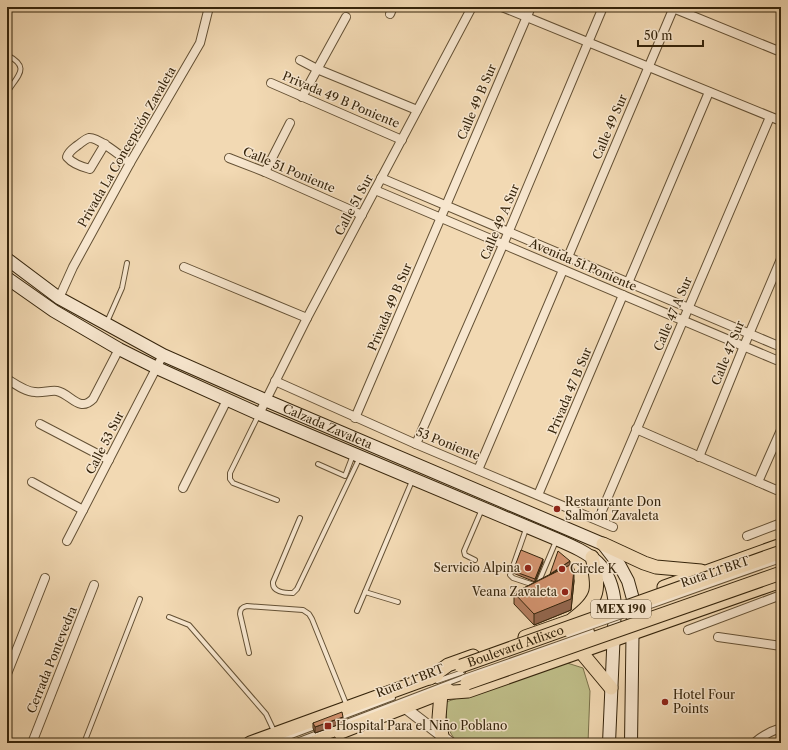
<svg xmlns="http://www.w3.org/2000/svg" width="788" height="750" font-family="'Libre Caslon Text',serif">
	<rect width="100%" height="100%" fill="#f2d9b3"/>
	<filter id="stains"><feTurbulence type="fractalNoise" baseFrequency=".005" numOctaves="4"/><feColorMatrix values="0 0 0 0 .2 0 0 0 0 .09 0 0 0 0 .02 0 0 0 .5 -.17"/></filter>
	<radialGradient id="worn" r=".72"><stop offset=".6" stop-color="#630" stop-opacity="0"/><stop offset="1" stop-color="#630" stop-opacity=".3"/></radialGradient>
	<path fill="#bfbe89" stroke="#7a714a" d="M564 662 583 668 590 691 588 743H459C446 733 446 716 446 702Z"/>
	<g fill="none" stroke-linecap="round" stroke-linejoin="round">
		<defs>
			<g id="service">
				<path d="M7 55C30 67 19 74 8 91"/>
				<polyline points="107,322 122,288 127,263"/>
				<polyline points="258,416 230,473 230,479 233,483 277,500"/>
				<polyline points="318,464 345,476 353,455"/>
				<path d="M300 518 273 582C272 592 284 593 293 593L297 589 360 457"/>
				<polyline points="526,529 511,572 510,575 513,578 537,586 556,541"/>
				<polyline points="475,560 465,555 464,551 482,509"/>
				<polyline points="365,592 398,602"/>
				<polyline points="357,611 412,481"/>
				<polyline points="169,617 189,625 266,714 275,733"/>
				<path d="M249 653 240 614C240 609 242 607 247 606L303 610 309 614 312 619 347 706"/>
				<polyline points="437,681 463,672"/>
				<polyline points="340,718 393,698"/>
				<polyline points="84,743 140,599"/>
				<polyline points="273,743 318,726"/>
				<polyline points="291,743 464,677"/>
			</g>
			<g id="minor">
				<polyline points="502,7 781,121"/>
				<polyline points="673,8 781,52"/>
				<polyline points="390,14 393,7"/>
				<polyline points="300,60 317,69 417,110"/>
				<polyline points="271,83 402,140"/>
				<polyline points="302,97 346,17"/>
				<path d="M105 144 90 169C82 167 72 163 67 157 69 151 73 149 78 145 81 143 85 139 89 138 98 137 122 157 130 163"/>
				<polyline points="229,158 265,172 362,215"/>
				<polyline points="265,172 290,123"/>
				<polyline points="381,178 781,347"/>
				<polyline points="375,190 781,362"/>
				<polyline points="568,257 674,7"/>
				<polyline points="184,267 307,318"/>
				<polyline points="628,283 709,92"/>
				<polyline points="59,298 73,267 130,163 200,43 209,7"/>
				<path d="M7 379C15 384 26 392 35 392 43 393 50 390 57 391 71 394 79 413 93 399L119 349"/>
				<polyline points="275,381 416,444 613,527"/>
				<polyline points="259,414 307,318 472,7"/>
				<polyline points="355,418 531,7"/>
				<polyline points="40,424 109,460"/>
				<polyline points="636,429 781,492"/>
				<polyline points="416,444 503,245 603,7"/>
				<polyline points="699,457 744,346 781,259"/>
				<polyline points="478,470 563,270"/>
				<polyline points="32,482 83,510"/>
				<polyline points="758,482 781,430"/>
				<polyline points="183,488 227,400"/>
				<polyline points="538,495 623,295"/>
				<polyline points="598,520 770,117"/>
				<polyline points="747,536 781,523"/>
				<polyline points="67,541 163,355"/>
				<polyline points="688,630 781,595"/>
				<polyline points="718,637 781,646"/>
				<polyline points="7,674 45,578"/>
				<polyline points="32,743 94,585"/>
				<path d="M754 743C762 736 771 731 781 728"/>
			</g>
			<polyline id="tertiary" points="404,707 451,743"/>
			<g id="secondary">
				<path id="s1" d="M7 259 59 298 163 355 265 400 603 544 620 566 628 581 633 599 631 743"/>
				<path d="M7 278 54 311 119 349 157 368 259 414 556 539C591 554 612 564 615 606L609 743"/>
			</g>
			<g id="primary">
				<polyline points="603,544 644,563 656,567 701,571"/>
				<polyline points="664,587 781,545"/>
				<polyline points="525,637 599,611"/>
				<path d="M585 647C593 635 586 624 573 619 600 599 600 589 592 557"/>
				<polyline points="581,652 611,688"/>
				<polyline points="430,678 448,665 473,656"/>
				<polyline points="441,693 468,691 781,581"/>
				<polyline points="441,693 439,718 442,736"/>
				<polyline points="250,743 437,675"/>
				<polyline points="313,743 448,690"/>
			</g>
		</defs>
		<use href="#service" stroke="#645135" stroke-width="6"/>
		<use href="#minor" stroke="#645135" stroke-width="10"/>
		<use href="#tertiary" stroke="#645135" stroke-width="12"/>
		<use href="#secondary" stroke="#35240b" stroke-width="14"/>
		<use href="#primary" stroke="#35240b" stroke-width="15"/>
		<use href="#service" stroke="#f7e6ce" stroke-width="4"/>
		<use href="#minor" stroke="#f7e6ce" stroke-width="8"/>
		<use href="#tertiary" stroke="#f7e6ce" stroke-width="10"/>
		<use href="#secondary" stroke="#f7e6ce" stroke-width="12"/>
		<use href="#primary" stroke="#f2d9b3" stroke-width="13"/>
		<defs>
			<g id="service-bridge">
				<polyline points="568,635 781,560"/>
				<polyline points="464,677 592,632"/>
			</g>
			<g id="primary-bridge">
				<path id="s2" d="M461 666 781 552"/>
				<polyline points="467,683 781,573"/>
			</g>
		</defs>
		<use href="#service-bridge" stroke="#645135" stroke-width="6" stroke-linecap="butt"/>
		<use href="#primary-bridge" stroke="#35240b" stroke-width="15" stroke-linecap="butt"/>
		<use href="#service-bridge" stroke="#f7e6ce" stroke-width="4"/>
		<use href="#primary-bridge" stroke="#f2d9b3" stroke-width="13"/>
	</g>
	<g fill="#b47e5f" stroke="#35240b">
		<polygon points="543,562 535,582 570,564 574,581 571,610 534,625 514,604 514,593 535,582 513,573 513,571"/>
		<polygon points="313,723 343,723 315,733 313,728"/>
	</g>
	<g fill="#92664d" stroke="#35240b">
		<polygon points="543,559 543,562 535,582 535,579"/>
		<polygon points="570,561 570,567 550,575"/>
		<polygon points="574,569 574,581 571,610 534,625 534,614"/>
		<polygon points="343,717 343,723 315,733 315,727"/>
	</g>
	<g fill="#d1926e" stroke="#35240b">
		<polygon points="521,550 543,559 535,579 513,571"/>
		<polygon points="558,551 570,561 550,574"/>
		<polygon points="572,564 574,569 571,599 534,614 514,593"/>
		<polygon points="342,712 343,717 315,727 313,723"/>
		<polygon points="335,737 337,743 317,743"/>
	</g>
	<g fill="#8f2418" stroke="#f7e6ce" stroke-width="1.5">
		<circle cx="557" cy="509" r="4"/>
		<circle cx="528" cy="568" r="4"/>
		<circle cx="562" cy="569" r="4"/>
		<circle cx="565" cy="592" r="4"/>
		<circle cx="665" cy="702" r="4"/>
		<rect x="324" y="722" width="8" height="8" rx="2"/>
	</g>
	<g text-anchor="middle" stroke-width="3" stroke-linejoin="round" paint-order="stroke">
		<rect fill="#f7e6ce" stroke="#6f5e46" stroke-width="1" x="591" y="600" width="60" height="18" rx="3"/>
		<g font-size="11" font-weight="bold" fill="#35240b">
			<text x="621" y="613">MEX 190</text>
		</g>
		<g font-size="12" fill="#35240b" stroke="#f7e6ce">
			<text transform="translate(341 100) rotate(23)" y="4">Privada 49 B Poniente</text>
			<text transform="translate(477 102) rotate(-67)" y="4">Calle 49 B Sur</text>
			<text transform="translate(610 127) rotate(-67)" y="4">Calle 49 Sur</text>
			<text transform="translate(127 147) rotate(-60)" y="4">Privada La Concepción Zavaleta</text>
			<text transform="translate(289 170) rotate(23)" y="4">Calle 51 Poniente</text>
			<text transform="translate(354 205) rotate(-62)" y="4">Calle 51 Sur</text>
			<text transform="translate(500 222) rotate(-67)" y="4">Calle 49 A Sur</text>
			<text transform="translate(583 265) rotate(23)" y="4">Avenida 51 Poniente</text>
			<text transform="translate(390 307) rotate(-67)" y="4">Privada 49 B Sur</text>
			<text transform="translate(673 314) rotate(-67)" y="4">Calle 47 A Sur</text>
			<text transform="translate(728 353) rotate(-68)" y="4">Calle 47 Sur</text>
			<text transform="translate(570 391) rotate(-67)" y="4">Privada 47 B Sur</text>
			<text dy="4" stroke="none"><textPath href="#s1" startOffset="363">Calzada Zavaleta</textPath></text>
			<text transform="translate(105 443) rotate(-63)" y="4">Calle 53 Sur</text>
			<text transform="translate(448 444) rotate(22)" y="4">53 Poniente</text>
			<text transform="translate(715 572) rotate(-19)" y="4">Ruta L1 BRT</text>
			<text dy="4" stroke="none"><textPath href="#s2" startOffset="58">Boulevard Atlixco</textPath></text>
			<text transform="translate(52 660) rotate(-68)" y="4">Cerrada Pontevedra</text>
			<text transform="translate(410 681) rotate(-21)" y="4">Ruta L1 BRT</text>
		</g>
		<g font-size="12" fill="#35240b" stroke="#f7e6ce" text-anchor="start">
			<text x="565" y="506">Restaurante Don<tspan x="565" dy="14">Salmón Zavaleta</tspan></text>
			<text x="520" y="572" text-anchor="end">Servicio Alpina</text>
			<text x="570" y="573">Circle K</text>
			<text x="557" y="596" text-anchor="end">Veana Zavaleta</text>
			<text x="673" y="699">Hotel Four<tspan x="673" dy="14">Points</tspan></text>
			<text x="336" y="730">Hospital Para el Niño Poblano</text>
		</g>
	</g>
	<rect width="788" height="750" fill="none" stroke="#f2d9b3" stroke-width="24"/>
	<rect x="8" y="8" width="772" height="734" fill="none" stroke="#35240b" stroke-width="2"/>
	<rect x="12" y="12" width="764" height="726" fill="none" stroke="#35240b"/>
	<path d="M638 40v6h65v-6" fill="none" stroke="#35240b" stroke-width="2"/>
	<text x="644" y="40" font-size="12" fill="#35240b" stroke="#f7e6ce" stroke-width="3" paint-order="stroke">50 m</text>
	<rect width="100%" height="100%" filter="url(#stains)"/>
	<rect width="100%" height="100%" fill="url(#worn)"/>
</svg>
